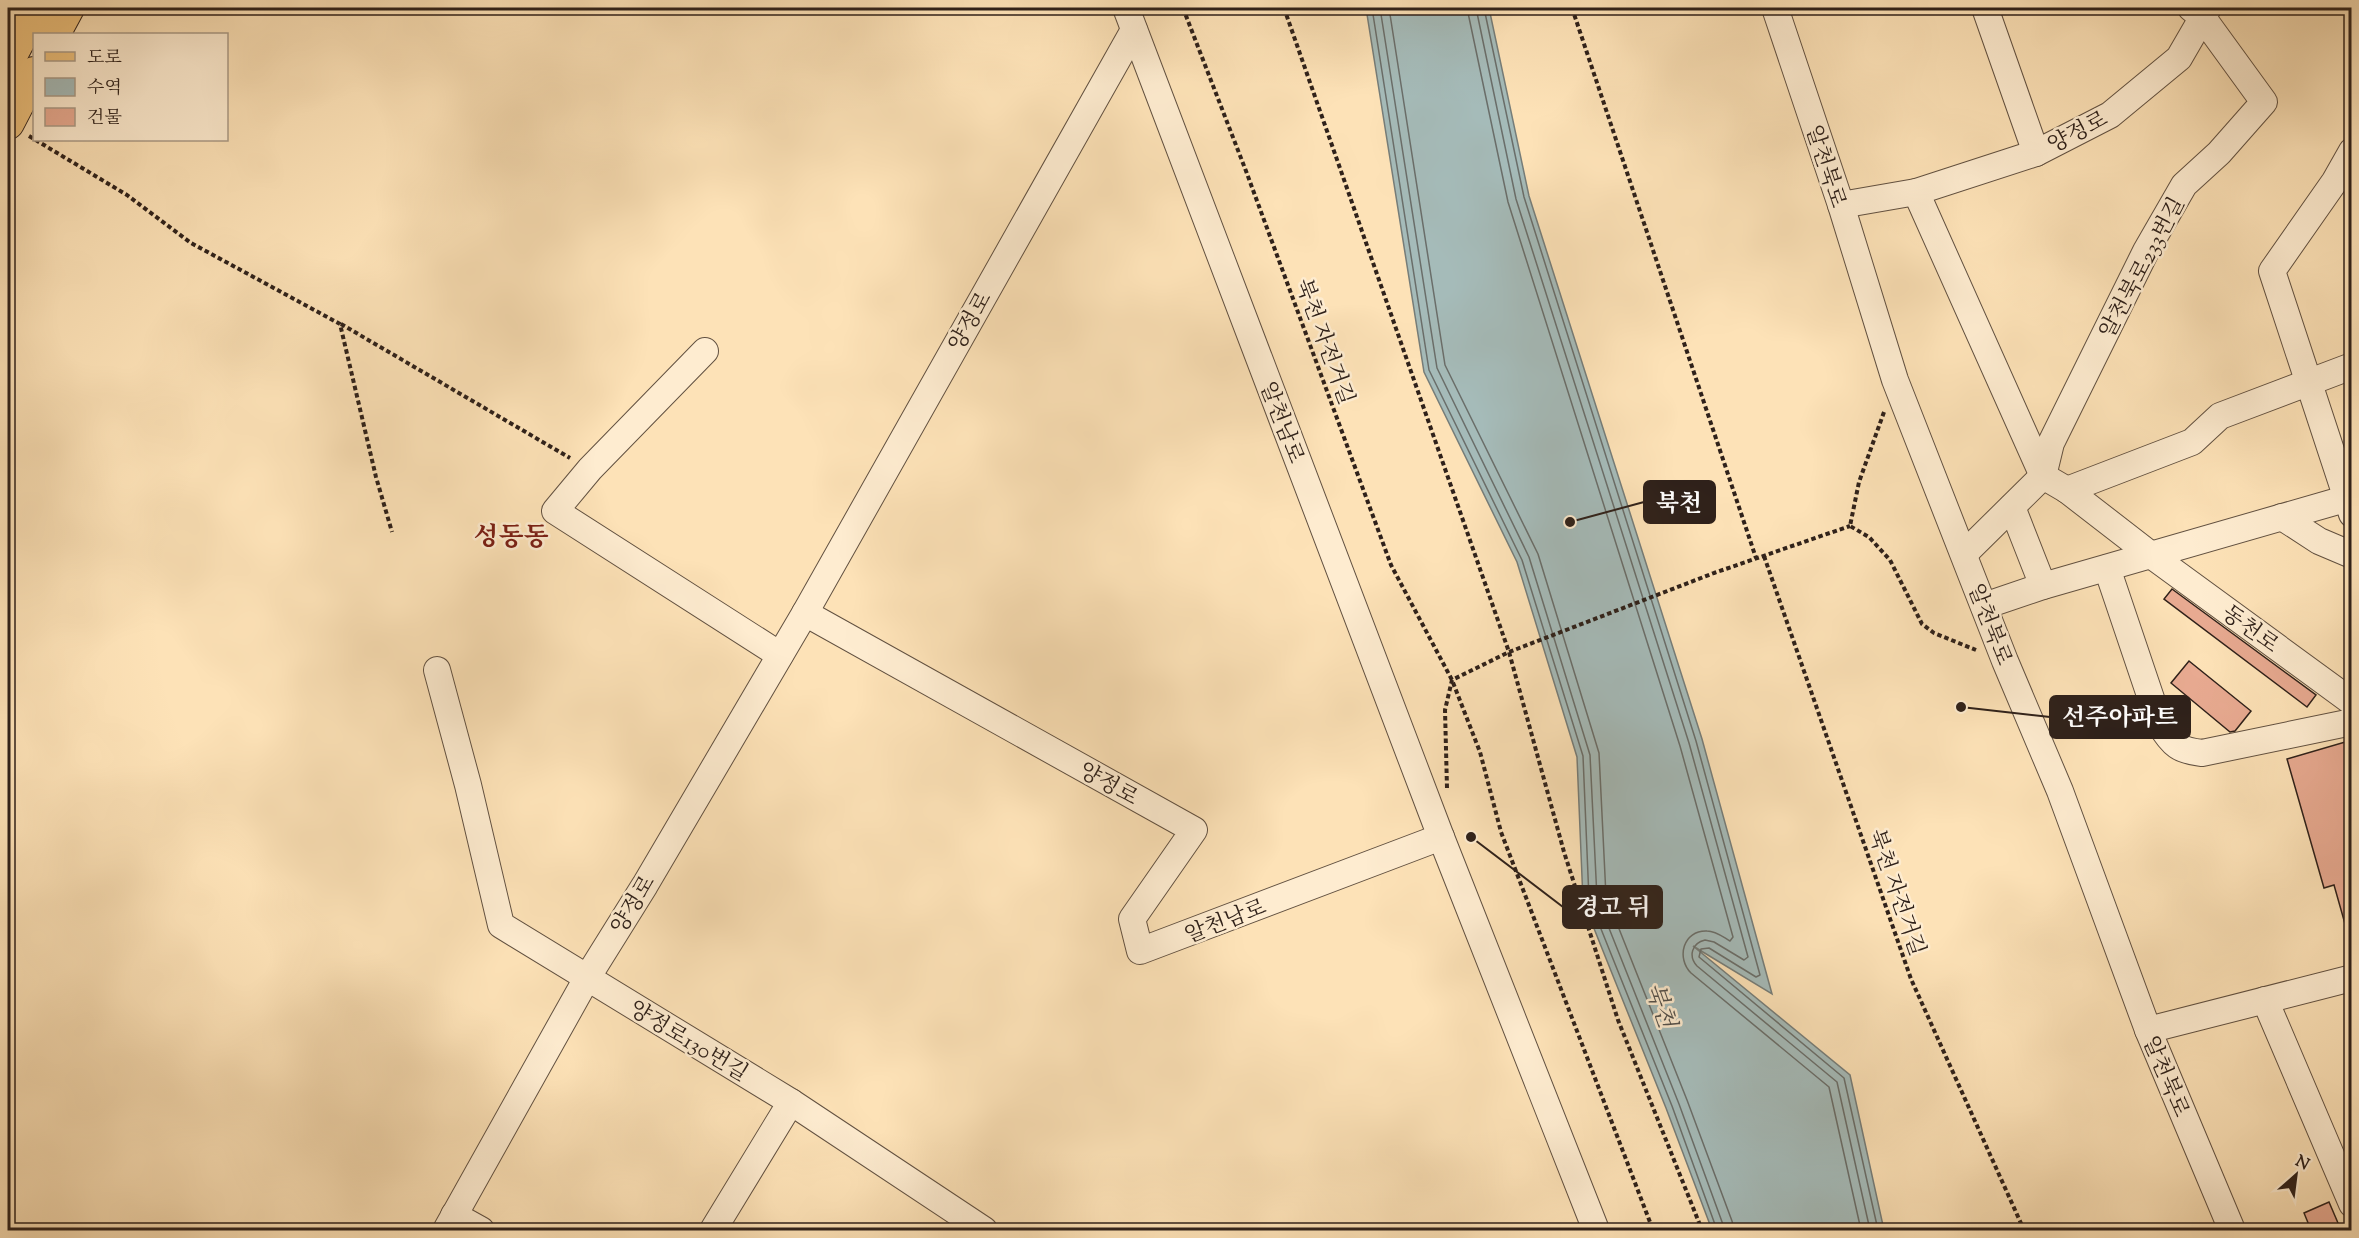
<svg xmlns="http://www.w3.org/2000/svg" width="2359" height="1238" font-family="'Sorts Mill Goudy','Noto Serif KR',serif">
	<rect width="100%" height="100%" fill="#fde2b7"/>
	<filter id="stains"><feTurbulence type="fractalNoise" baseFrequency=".00333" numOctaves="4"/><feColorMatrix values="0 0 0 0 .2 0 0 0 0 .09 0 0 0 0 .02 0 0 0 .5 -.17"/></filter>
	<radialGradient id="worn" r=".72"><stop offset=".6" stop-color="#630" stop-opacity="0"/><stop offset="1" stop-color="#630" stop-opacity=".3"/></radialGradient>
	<polygon fill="#a5bbb9" stroke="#767d79" stroke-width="1.5" points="1366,8 1489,8 1529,196 1702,739 1772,994 1693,946 1850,1075 1884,1230 1712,1230 1666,1108 1583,901 1577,757 1517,562 1424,372"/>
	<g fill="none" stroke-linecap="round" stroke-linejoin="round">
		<g stroke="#6a6e6a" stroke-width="1.5">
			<polyline points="1372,8 1429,370 1522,560 1583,756 1589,899 1672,1106 1717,1230"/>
			<polyline points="1380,8 1437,368 1529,557 1590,755 1597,898 1679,1104 1725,1230"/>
			<polyline points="1389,8 1445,365 1538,554 1599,753 1606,896 1687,1100 1732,1221 1734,1230"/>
			<path d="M1467 8 1508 202 1680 746 1733 937 1730 941C1723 937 1716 931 1707 931 1683 930 1676 958 1691 973L1829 1087 1861 1230"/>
			<path d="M1476 8 1516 199 1689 743 1748 957 1744 960 1714 942 1705 940C1692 943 1688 956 1697 966L1837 1082 1870 1230"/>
			<polyline points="1484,8 1524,197 1696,741 1760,975 1756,977 1709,948 1701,949 1699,957 1844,1078 1878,1230"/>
		</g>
	</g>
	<g fill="#e8aa91" stroke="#2f211a" stroke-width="1.5">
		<polygon points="2172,589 2316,695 2307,707 2164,599"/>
		<polygon points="2189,661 2251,711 2235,731 2230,732 2171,683"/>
		<polygon points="2352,740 2352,930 2347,931 2334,885 2324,888 2287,759"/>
		<polygon points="2329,1202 2341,1230 2311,1230 2304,1213"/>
	</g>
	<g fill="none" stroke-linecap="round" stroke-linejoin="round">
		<defs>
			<g id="minor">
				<polyline points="1126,8 1441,837 1596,1230"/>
				<polyline points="1775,8 1841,205 1895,380 2005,661 2060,791 2148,1030 2232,1230"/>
				<polyline points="1985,8 2036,153"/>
				<polyline points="2352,151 2335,181 2272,271 2352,514"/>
				<polyline points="1916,192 2043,476 2067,490 2151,555 2352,702"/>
				<polyline points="1841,205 1916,192 2036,153 2110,115 2179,58 2208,8"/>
				<polyline points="705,351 590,469 555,511 780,655"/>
				<polyline points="2067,490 2192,442 2220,416 2352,366"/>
				<polyline points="2012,507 2043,586"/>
				<polyline points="2282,517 2319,541 2352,555"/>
				<polyline points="1964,554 2043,476 2051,443 2146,251 2184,185 2219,153 2264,102 2203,18 2191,8"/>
				<path d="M2107 568 2160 725C2174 745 2177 750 2202 753L2352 722"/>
				<polyline points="1984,606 2043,586 2352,497"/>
				<polyline points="805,613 1194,830 1132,919 1140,951 1441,837"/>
				<polyline points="437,670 468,785 501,925 791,1102 984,1230"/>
				<polyline points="2265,1000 2352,1204"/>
				<polyline points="2148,1030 2352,978"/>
				<polyline points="454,1215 481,1230"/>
				<polyline points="446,1230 587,978 645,885 805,613 1134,30"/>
				<polyline points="713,1230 791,1102"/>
			</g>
			<g id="major">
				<polyline points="54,34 68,8"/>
				<polyline points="8,61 36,8"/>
				<polyline points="8,123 34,73"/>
			</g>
		</defs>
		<use href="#minor" stroke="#625141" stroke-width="28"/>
		<use href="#major" stroke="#2f211a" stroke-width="34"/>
		<g stroke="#2f211a" stroke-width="4" stroke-dasharray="4.5 3" stroke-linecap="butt">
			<polyline points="1183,8 1246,171 1391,565 1452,680 1480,752 1501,832 1653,1230"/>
			<polyline points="1284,8 1509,652 1564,852 1618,1020 1702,1230"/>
			<polyline points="1572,8 1756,558"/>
			<polyline points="29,136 127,195 191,243 340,324 376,477 392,532"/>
			<polyline points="341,324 570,458"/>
			<polyline points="1884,412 1859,482 1850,526 1869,537 1890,560 1922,624 1934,633 1976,650"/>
			<polyline points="1764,556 1911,979 2024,1230"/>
			<polyline points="1447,788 1445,710 1452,680 1509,652 1714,573 1850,526"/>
		</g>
		<use href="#minor" stroke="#feecd0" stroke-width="26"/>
		<use href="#major" stroke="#eec17c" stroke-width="32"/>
	</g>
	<g text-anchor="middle" stroke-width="5" stroke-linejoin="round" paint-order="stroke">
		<g font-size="22" fill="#2f211a" stroke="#feecd0">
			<text transform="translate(2077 131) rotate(-28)" y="8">양정로</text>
			<text transform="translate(1827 166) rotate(72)" y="8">알천북로</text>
			<text transform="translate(2141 267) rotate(-62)" y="8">알천북로233번길</text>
			<text transform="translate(969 321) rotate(-61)" y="8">양정로</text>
			<text transform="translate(1326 341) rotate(70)" y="8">북천 자전거길</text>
			<text transform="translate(1283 422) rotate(69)" y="8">알천남로</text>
			<text transform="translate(1991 624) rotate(69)" y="8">알천북로</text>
			<text transform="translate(2251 628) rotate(36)" y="8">동천로</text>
			<text transform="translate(1109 783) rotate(29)" y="8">양정로</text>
			<text transform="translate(1898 892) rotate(71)" y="8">북천 자전거길</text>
			<text transform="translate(632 904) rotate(-59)" y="8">양정로</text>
			<text transform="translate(1225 920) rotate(-21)" y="8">알천남로</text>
			<text transform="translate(689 1040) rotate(31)" y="8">양정로130번길</text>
			<text transform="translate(2167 1076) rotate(67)" y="8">알천북로</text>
		</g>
		<g font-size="24" font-style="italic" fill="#524f4a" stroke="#feecd0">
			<text transform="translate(1661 1005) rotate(71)" y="8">북천</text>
		</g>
		<g font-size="26" font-weight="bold" fill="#7a1f14" stroke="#feecd0">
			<text x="511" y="545">성동동</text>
		</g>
	</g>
	<path fill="none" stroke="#2f211a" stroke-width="2" d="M1570 522L1644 502M1961 707L2050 717M1471 837L1563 907"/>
	<g fill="#2f211a" stroke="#feecd0" stroke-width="2">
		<circle cx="1570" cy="522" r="6"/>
		<circle cx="1961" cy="707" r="6"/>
		<circle cx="1471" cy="837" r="6"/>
	</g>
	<g fill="#2f211a" stroke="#2f211a" stroke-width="2">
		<rect x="1644" y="481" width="71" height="42" rx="6"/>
		<rect x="2050" y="696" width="140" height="42" rx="6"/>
		<rect x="1563" y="886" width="99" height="42" rx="6"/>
	</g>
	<g font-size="24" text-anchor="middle" font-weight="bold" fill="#fff">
		<text x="1679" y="511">북천</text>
		<text x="2120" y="725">선주아파트</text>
		<text x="1613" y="915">경고 뒤</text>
	</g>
	<rect width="2359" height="1238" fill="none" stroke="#fde2b7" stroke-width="30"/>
	<rect x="9" y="9" width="2341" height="1220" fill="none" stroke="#2f211a" stroke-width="3"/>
	<rect x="15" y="15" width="2329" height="1208" fill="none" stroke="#2f211a" stroke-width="1.5"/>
	<rect x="33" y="33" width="195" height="108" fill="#feecd0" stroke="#ab9b87" stroke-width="1.5"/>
	<rect x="45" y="52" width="30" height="9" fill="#eec17c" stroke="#ab9b87" stroke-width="1.5"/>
	<text x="87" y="63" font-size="18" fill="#2f211a">도로</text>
	<rect x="45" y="78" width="30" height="18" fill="#a5bbb9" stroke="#ab9b87" stroke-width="1.5"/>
	<text x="87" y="93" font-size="18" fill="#2f211a">수역</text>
	<rect x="45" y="108" width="30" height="18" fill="#e8aa91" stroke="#ab9b87" stroke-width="1.5"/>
	<text x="87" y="123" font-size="18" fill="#2f211a">건물</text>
	<g transform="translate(2296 1175) rotate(28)" stroke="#feecd0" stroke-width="4.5" paint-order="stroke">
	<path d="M0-4.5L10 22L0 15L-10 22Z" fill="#2f211a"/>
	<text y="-9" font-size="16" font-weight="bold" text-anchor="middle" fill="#2f211a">N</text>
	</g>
	<rect width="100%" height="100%" filter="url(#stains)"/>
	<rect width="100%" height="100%" fill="url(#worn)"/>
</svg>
